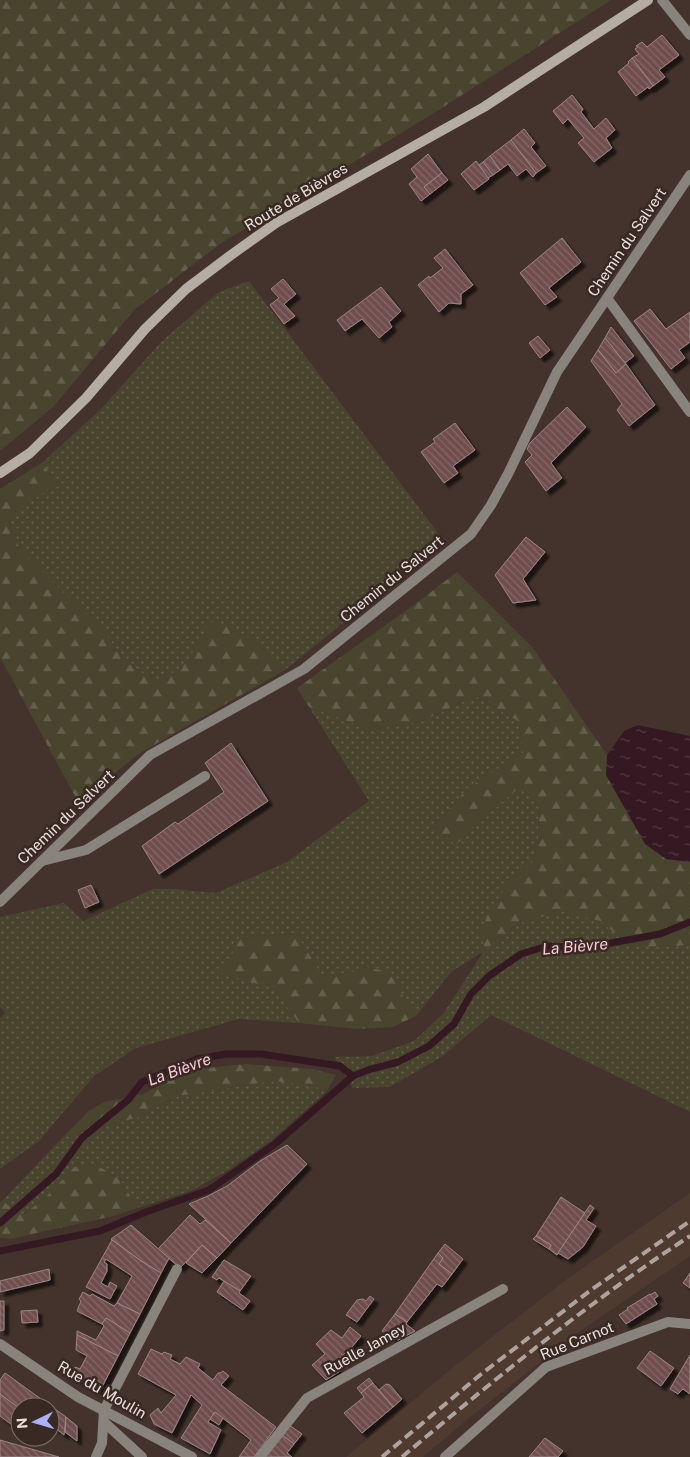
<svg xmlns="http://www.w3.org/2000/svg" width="690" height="1457" font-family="'Public Sans',sans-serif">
	<defs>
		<pattern id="grass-dots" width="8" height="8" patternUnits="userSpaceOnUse" patternTransform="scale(1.25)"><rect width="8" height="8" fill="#49442e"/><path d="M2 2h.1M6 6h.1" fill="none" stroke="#635f4c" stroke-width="1.8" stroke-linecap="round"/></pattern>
		<pattern id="forest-firs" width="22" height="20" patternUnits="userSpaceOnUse" patternTransform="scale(1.25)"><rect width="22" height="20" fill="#49442e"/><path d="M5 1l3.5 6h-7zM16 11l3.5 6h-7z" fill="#635f4c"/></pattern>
		<pattern id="water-ripples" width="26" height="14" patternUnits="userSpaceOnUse" patternTransform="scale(1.25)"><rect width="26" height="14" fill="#341923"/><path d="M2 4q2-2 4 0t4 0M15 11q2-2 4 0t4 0" fill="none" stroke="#523a42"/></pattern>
		<pattern id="building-back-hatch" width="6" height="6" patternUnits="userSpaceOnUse" patternTransform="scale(1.25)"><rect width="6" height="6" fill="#6f4e4d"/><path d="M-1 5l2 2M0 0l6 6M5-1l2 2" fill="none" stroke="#846766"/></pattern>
		<filter id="shadow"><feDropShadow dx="4.5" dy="4.5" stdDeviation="1" flood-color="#0009"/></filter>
	</defs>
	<rect width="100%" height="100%" fill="#43332c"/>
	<polygon fill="#4f3a2f" points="690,1193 690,1256 576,1334 468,1419 423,1457 346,1457 452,1368 567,1279"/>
	<g fill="url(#grass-dots)">
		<polygon points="249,281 435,529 439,536 338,627 285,670 255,642 195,649 182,669 156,682 127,663 91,615 64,594 19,547 8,519 54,484 43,462 100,410 162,341 219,292"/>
		<polygon points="475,696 518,721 524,752 468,788 433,826 456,845 483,818 521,786 538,804 539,836 533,862 508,884 485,949 519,923 564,911 600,921 632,947 672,947 690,944 690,1112 491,1015 443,1056 390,1087 353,1088 334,1057 372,1056 414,1041 443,1014 484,951 451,972 416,1016 404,998 367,967 340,974 321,974 295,933 241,938 274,989 299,1023 239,1019 136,1048 94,1076 39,1141 0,1169 0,1018 5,1013 0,1007 0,917 64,903 83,921 153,889 173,889 216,893 287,862 369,801 309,707 372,730 422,721"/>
		<polygon points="271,1081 309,1084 327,1091 271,1141 227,1171 191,1191 138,1208 119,1178 95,1165 74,1167 47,1196 22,1215 2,1201 63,1137 136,1118 178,1096"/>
	</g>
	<g fill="url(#forest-firs)">
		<polygon points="0,0 611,0 437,111 220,244 134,310 54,406 0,451"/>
		<polygon points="43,462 55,484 8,519 19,547 64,594 91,615 127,663 156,682 182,668 195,649 210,621 234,628 255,642 285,670 140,753 78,802 0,657 0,489"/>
		<polygon points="457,572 533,648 607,755 607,775 666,859 690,862 690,944 672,947 632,947 600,921 564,911 519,923 485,950 481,934 487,916 508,884 533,862 539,836 538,804 521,786 483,818 456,845 433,826 468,788 524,752 518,721 475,696 422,721 372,730 309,707 297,688 418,602"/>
		<polygon points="296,933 321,974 340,974 367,967 392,973 404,998 416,1016 393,1027 357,1029 299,1023 274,989 221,973 241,938"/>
		<polygon points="245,1064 313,1069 336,1075 327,1091 309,1084 271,1081 178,1096 136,1118 63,1137 89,1111 104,1102 143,1094 189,1070"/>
		<polygon points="96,1165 119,1178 138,1208 109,1217 10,1239 0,1238 0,1203 2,1201 23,1215 47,1196 74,1167"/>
	</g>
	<polygon fill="url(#water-ripples)" points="638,725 690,736 690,862 666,859 645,844 606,775 607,755 624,731"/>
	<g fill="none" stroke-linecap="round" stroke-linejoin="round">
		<g stroke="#341923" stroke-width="7">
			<polyline points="0,1223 56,1174 82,1138 128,1100 142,1082 197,1059 226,1054 261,1054 340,1066 353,1076"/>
			<polyline points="0,1251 100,1231 146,1212 209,1190 275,1144 353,1076 368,1070 398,1062 429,1046 454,1024 471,994 489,976 521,954 547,946 584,948 660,934 690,922"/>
		</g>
	</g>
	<g fill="url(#building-back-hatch)" stroke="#9b8685" filter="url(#shadow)">
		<polygon points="662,35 679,55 659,70 665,77 653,86 632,58 639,54 635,49 638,47 636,46 642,42 647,47"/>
		<polygon points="632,58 653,86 649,89 648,87 636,96 618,72 629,63 628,62"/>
		<polygon points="572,95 583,109 581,112 594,129 606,118 615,130 606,138 612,148 594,162 578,143 584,138 568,119 563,124 553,111"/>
		<polygon points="524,129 535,143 531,147 546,166 536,173 511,140"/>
		<polygon points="511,140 536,173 533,177 526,169 517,176 508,164 500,170 490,156"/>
		<polygon points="428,154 442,173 424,187 430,194 421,201 409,184 417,177 411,169"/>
		<polygon points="490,156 500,170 493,175 483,162"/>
		<polygon points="476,161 489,179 474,190 461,174"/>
		<polygon points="483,162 493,175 488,178 479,165"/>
		<polygon points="442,173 448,180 430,194 424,187"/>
		<polygon points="562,238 581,262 549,288 557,297 545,305 520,273"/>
		<polygon points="445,249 473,285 461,294 461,304 449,303 439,312 418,285 429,276 430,278 443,268 434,258"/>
		<polygon points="283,279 296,294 284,304 295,316 284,324 270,305 279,298 271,289"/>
		<polygon points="381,287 401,311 389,322 392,327 379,338 362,319 345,331 337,320"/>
		<polygon points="650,309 666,329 690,312 690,342 679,350 685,358 671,369 634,321"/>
		<polygon points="611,327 634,356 625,363 605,338"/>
		<polygon points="538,336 550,350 540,358 529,343"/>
		<polygon points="605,338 626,364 616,373 598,350"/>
		<polygon points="598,350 616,373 626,364 655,405 629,426 617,410 622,404 591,361"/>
		<polygon points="567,407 586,427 551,463 562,478 546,491 525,462 532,455 527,449 530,443"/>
		<polygon points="455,423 475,450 453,466 458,473 444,483 421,452 435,442 433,439"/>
		<polygon points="526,537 545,552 523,579 536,600 513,603 495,575"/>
		<polygon points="231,743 268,801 159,874 142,846 175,822 178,824 224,792 205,763"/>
		<polygon points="91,885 99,902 85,908 78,890"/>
		<polygon points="287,1145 307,1164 231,1243 189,1204 208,1196 227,1186 260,1161"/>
		<polygon points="561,1197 585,1213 557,1255 549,1249 551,1245 536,1236"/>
		<polygon points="590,1205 594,1208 586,1220 596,1226 583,1247 568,1259 558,1253"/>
		<polygon points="190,1215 200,1224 205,1220 231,1243 217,1258 202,1245 180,1268 158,1249"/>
		<polygon points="131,1225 169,1258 161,1273 141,1261 111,1239"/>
		<polygon points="536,1236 551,1245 549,1249 533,1239"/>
		<polygon points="112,1240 141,1261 161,1273 140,1314 117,1303 132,1276 106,1259 104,1262 107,1264 107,1271 101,1283 108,1287 110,1282 117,1286 110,1299 86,1287"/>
		<polygon points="445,1244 463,1259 452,1274 439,1264 443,1258 438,1253"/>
		<polygon points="202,1245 217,1258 202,1273 186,1263"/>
		<polygon points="438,1253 443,1258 439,1264 452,1274 442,1287 437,1284 407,1322 395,1314"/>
		<polygon points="224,1260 251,1276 240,1291 219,1278 217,1280 212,1277"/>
		<polygon points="49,1269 50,1280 0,1292 0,1281"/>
		<polygon points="690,1273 690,1288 683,1283"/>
		<polygon points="224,1281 240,1291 239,1293 250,1301 243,1310 217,1292"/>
		<polygon points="83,1292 90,1296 92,1294 114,1306 117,1303 140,1314 130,1333 106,1318 102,1324 77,1311 81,1301 79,1299"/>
		<polygon points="655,1292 658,1296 654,1299 657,1304 626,1324 619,1315 628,1309 627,1308 650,1294 650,1295"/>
		<polygon points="370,1296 374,1299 357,1322 346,1315 357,1300 363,1299 366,1301"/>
		<polygon points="0,1301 4,1301 4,1330 0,1331"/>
		<polygon points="37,1310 38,1322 22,1323 21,1311"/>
		<polygon points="395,1314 407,1322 406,1324 415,1331 398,1340 382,1331"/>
		<polygon points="106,1318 130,1333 118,1356 77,1335 77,1331 96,1340 104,1326 102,1324"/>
		<polygon points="350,1327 361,1336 352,1347 333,1364 340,1371 326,1380 312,1365 325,1354 316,1344 331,1330 342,1338"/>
		<polygon points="77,1335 118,1356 100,1391 75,1378 75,1367 80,1369 87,1356 76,1350"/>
		<polygon points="151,1349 162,1354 164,1352 172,1355 170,1359 180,1364 186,1357 200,1364 198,1368 213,1380 218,1373 220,1373 223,1371 229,1376 221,1385 276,1427 254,1457 239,1457 251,1440 215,1412 208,1422 221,1430 210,1454 181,1438 202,1405 191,1395 172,1433 154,1424 150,1415 158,1408 161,1413 176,1395 138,1374"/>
		<polygon points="650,1351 674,1368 661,1386 637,1368"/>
		<polygon points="690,1355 690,1394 683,1389 678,1394 670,1389"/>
		<polygon points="5,1373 66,1417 64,1435 50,1424 50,1407 20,1407 20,1409 0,1394 0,1380"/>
		<polygon points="369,1378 373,1383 361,1393 357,1388"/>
		<polygon points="373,1383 393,1407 362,1433 344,1413 364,1397 361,1393"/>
		<polygon points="386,1384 390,1385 402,1399 393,1407 379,1390"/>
		<polygon points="0,1394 20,1409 20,1417 18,1419 20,1420 20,1431 0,1416"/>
		<polygon points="215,1412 223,1418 219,1425 210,1419"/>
		<polygon points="66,1417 77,1426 77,1441 65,1432"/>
		<polygon points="289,1425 302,1434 294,1444 282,1435"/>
		<polygon points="282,1435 294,1444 287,1453 292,1457 263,1457"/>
		<polygon points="545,1438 563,1451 558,1457 529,1457"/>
		<polygon points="0,1440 59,1457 0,1457"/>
	</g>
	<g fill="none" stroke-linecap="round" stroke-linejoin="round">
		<polyline stroke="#88837c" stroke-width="10" points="42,861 86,850 205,776"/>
		<g stroke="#88837c" stroke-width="10">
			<polyline points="662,0 690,35"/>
			<polyline points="607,298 690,412"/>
			<polyline points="0,902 150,755 304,669 471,534 491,505 508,474 557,372 690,175"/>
			<polyline points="0,1344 78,1397 192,1457"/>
			<polyline points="104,1422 142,1457"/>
			<polyline points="96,1457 102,1443 104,1410 177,1269"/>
			<polyline points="260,1457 307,1398 503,1289"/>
			<polyline points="445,1457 546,1367 668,1322 690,1324"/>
		</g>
		<polyline stroke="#b5ada3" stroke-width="10" points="0,473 30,453 86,398 145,329 186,289 231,255 276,223 484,107 648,0"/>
		<g stroke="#afa29d" stroke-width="4" stroke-dasharray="10 5" stroke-linecap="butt">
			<polyline points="382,1457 480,1375 591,1290 690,1221"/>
			<path d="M402 1457C495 1379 589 1302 690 1236"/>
		</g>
	</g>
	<g text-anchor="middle" stroke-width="5" stroke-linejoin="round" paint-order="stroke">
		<g font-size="15" fill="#eae0dc" stroke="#382922">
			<text transform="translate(296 197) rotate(-31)" y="5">Route de Bièvres</text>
			<text transform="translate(627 242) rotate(-56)" y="5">Chemin du Salvert</text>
			<text transform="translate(392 579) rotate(-39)" y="5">Chemin du Salvert</text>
			<text transform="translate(66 817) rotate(-44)" y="5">Chemin du Salvert</text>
			<text transform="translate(577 1341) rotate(-22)" y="5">Rue Carnot</text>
			<text transform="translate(365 1349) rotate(-29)" y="5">Ruelle Jamey</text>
			<text transform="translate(102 1390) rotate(30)" y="5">Rue du Moulin</text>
		</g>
		<g font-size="16" font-style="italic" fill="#fccadb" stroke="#382922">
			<text transform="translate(575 946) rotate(-5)" y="6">La Bièvre</text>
			<text transform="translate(179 1069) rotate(-20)" y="6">La Bièvre</text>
		</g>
	</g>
	<g transform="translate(35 1422) rotate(265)"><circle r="24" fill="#382922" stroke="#7f726c"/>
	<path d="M0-4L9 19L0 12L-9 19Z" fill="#a9b0fc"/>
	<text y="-8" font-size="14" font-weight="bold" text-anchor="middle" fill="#eae0dc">N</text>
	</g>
</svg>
